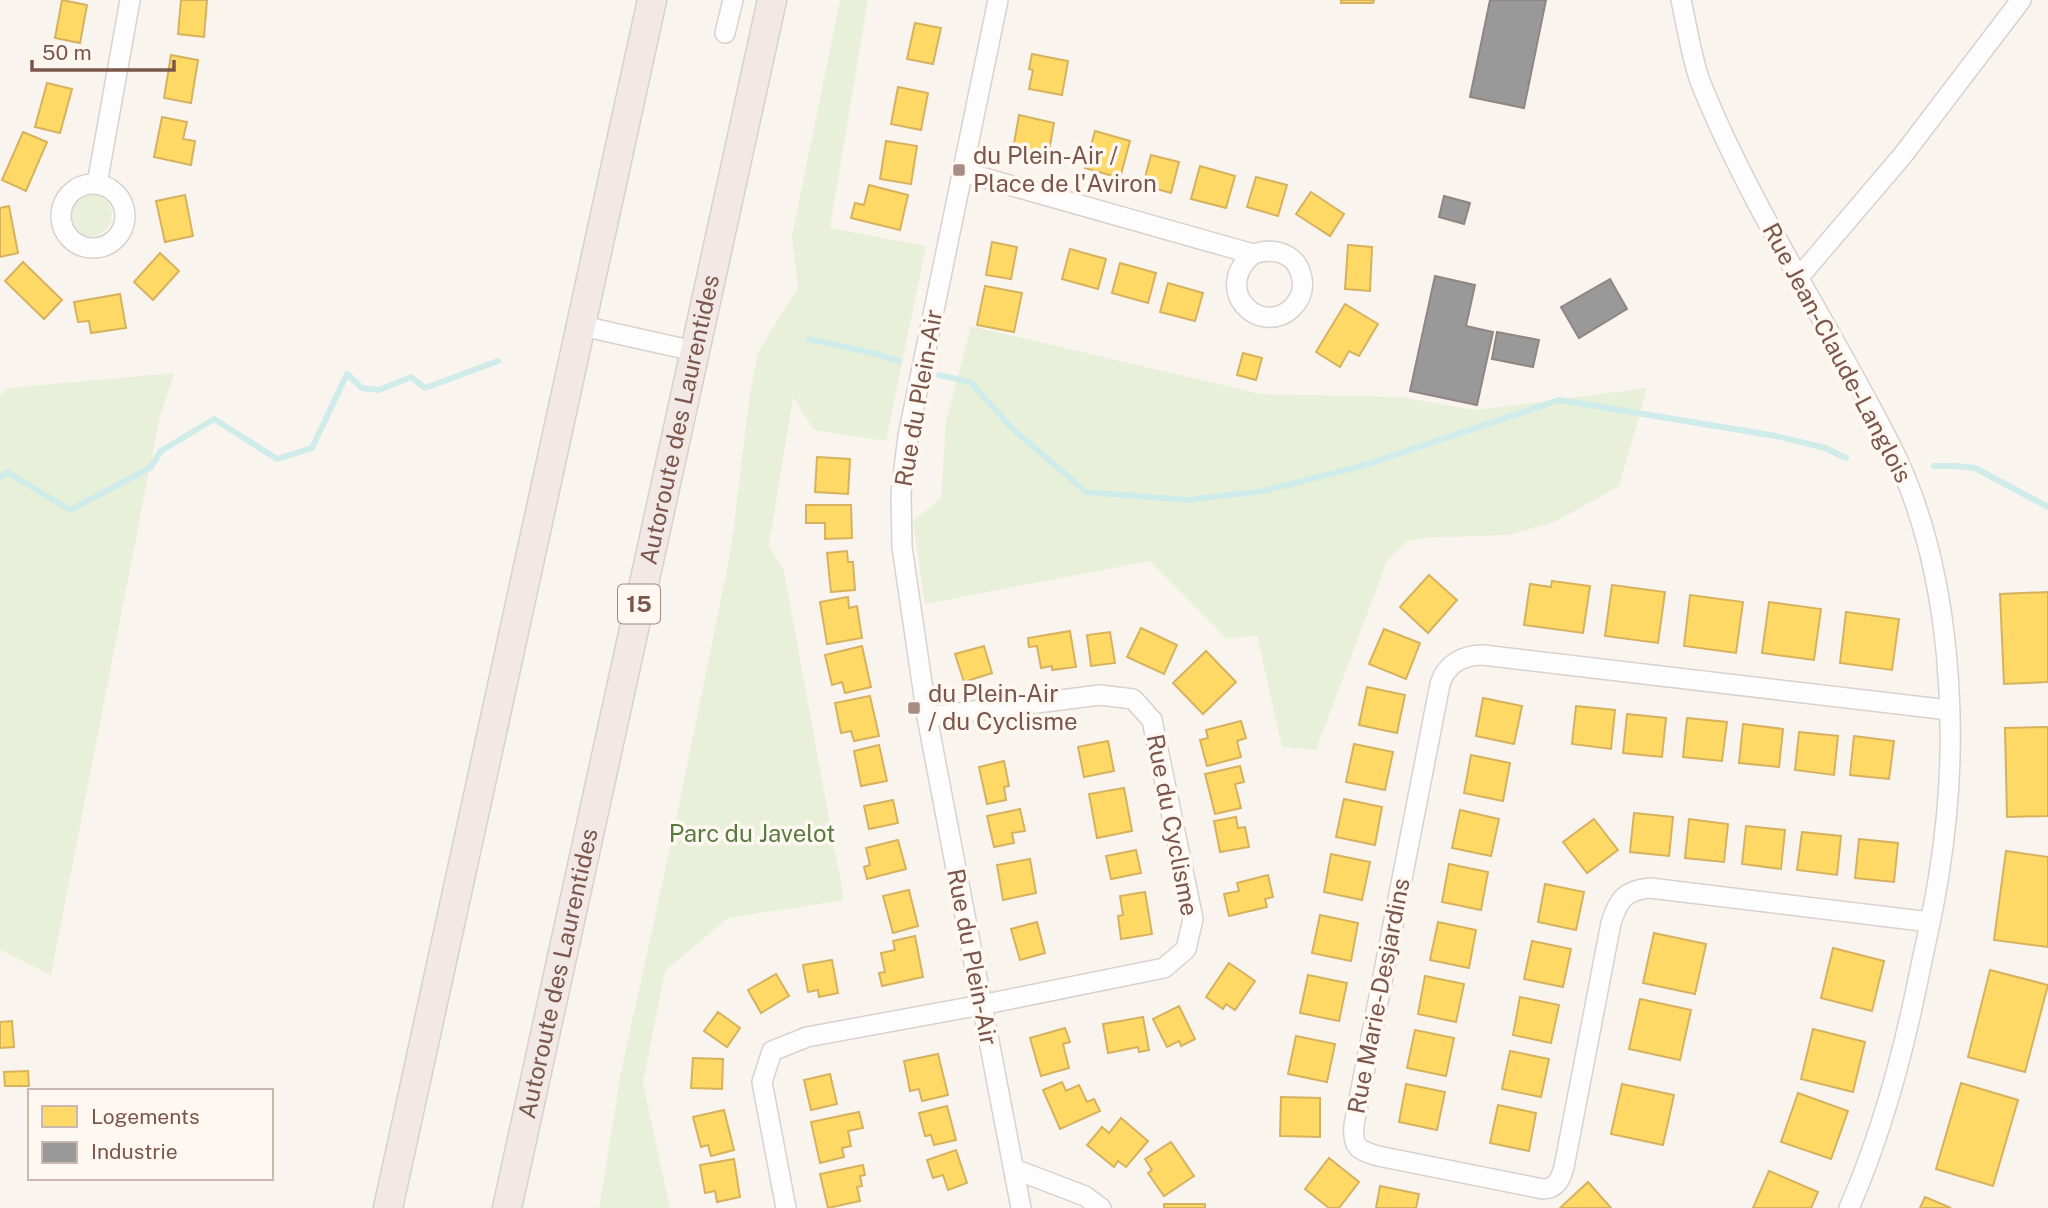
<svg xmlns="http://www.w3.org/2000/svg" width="2048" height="1208" font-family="'Public Sans',sans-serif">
	<rect width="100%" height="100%" fill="#faf4ef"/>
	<g fill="#e9f0d9">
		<polygon points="840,0 868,0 830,228 926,246 886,441 814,430 793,397 769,546 784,571 844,900 728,918 665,971 643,1083 670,1208 599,1208 621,1072 676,820 731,549 750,393 758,352 798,288 792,236"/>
		<circle cx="91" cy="215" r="21"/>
		<polygon points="971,326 1261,394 1400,397 1475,410 1647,388 1619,486 1557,521 1508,535 1422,538 1407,541 1387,561 1316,750 1282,747 1257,635 1227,639 1150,561 925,604 913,521 941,498 946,422"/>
		<polygon points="174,373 159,420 51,975 0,950 0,395 8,388"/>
	</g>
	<g fill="#ffd966" stroke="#d7b25e" stroke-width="2">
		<polygon points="62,0 87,5 80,43 55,38"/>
		<polygon points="181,0 207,0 204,37 178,34"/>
		<polygon points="1341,0 1374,0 1373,3 1341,3"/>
		<polygon points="915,23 941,28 933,64 907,59"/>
		<polygon points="1032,54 1068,61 1062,95 1029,89 1033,70 1029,69"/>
		<polygon points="171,55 198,60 191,103 164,98"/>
		<polygon points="47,83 72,89 60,133 35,127"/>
		<polygon points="898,87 928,93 921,130 891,124"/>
		<polygon points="1019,115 1054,123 1048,156 1013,149"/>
		<polygon points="162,117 187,122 183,139 195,141 191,165 154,157"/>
		<polygon points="1095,131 1130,141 1120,178 1085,168"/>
		<polygon points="23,132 47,142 26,191 2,180"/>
		<polygon points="886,141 917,146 911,184 880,179"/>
		<polygon points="1151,155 1179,162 1171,193 1143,185"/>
		<polygon points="1200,166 1235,176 1226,208 1191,199"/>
		<polygon points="1256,177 1287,185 1278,216 1247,207"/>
		<polygon points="869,185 908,195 900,230 851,218 855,203 864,205"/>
		<polygon points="1311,192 1344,214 1330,236 1296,214"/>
		<polygon points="185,195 193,236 165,242 156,201"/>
		<polygon points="9,206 18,253 0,257 0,208"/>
		<polygon points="992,242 1017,247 1011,279 986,275"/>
		<polygon points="1348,245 1372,247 1370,291 1345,289"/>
		<polygon points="1070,249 1106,259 1098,289 1062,279"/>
		<polygon points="160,253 179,271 153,300 134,282"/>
		<polygon points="23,262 62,300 44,319 5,281"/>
		<polygon points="1120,263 1156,273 1148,303 1112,293"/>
		<polygon points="1168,283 1203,293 1195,321 1160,312"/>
		<polygon points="985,286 1022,293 1014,332 977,325"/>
		<polygon points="120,294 126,328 91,333 89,321 78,322 74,302"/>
		<polygon points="1345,304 1378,324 1359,356 1349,351 1340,367 1316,352"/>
		<polygon points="1243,353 1262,358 1256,380 1237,375"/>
		<polygon points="817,457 850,459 848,494 815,492"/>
		<polygon points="806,505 851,505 852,538 825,539 825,523 806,523"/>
		<polygon points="847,551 848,562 853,562 855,590 831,592 827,553"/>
		<polygon points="1429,575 1457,600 1428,633 1400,607"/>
		<polygon points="1552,581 1590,586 1583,633 1524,625 1530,584 1551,587"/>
		<polygon points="1612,585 1665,592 1658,643 1605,636"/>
		<polygon points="2048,592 2048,682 2004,684 2000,594"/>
		<polygon points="1690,595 1743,602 1736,653 1684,646"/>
		<polygon points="848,597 849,608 857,606 862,638 827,644 820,602"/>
		<polygon points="1769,602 1821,609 1814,660 1762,653"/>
		<polygon points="1846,612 1899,619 1892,670 1840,663"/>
		<polygon points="1141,628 1177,645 1164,674 1127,657"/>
		<polygon points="1384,629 1420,643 1406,679 1369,664"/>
		<polygon points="1070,631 1076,667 1052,670 1052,666 1041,668 1037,646 1029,647 1028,638"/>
		<polygon points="1110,632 1115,663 1091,666 1087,635"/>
		<polygon points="862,646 871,687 845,693 842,682 832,685 825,655"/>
		<polygon points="984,646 992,673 964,682 955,654"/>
		<polygon points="1206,651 1236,682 1203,714 1173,683"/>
		<polygon points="1367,687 1405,695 1397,733 1359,725"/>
		<polygon points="870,696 879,736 854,741 851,731 841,733 835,703"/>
		<polygon points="1483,698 1522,706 1514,744 1476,736"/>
		<polygon points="1576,706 1615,710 1611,749 1572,744"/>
		<polygon points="1627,714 1666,718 1662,757 1623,753"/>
		<polygon points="1687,718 1727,722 1722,761 1683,757"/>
		<polygon points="1241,721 1246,738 1237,741 1241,757 1207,766 1200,740 1208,738 1206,730"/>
		<polygon points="1743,724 1783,729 1779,767 1739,763"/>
		<polygon points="2048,727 2048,816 2007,817 2005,728"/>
		<polygon points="1799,732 1838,736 1834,775 1795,770"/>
		<polygon points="1854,736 1894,741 1889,779 1850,775"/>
		<polygon points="1108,741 1114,771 1084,777 1078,747"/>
		<polygon points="1354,744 1393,752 1385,790 1346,782"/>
		<polygon points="879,745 887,781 861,786 854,751"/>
		<polygon points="1471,755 1510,763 1503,801 1464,793"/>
		<polygon points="1004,761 1009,786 1004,787 1006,800 987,804 979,767"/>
		<polygon points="1240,766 1244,782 1235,784 1241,808 1215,814 1205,774"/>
		<polygon points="1124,788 1132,831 1097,838 1089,794"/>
		<polygon points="1344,799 1382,807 1375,845 1336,837"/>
		<polygon points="893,800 898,823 869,829 864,806"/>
		<polygon points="1020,809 1025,831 1012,833 1014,843 994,847 987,816"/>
		<polygon points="1460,810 1499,819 1491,856 1452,848"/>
		<polygon points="1634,813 1673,817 1669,856 1630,852"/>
		<polygon points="1236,817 1238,828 1245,827 1249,847 1220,852 1214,821"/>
		<polygon points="1594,819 1618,850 1587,873 1563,842"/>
		<polygon points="1689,819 1728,824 1724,862 1685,858"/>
		<polygon points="1746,826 1785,830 1781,869 1742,864"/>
		<polygon points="1802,832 1841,836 1837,875 1797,870"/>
		<polygon points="1859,839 1898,843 1894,882 1855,878"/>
		<polygon points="898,840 906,869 867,879 864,867 870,865 866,848"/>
		<polygon points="1136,850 1141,873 1111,879 1106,856"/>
		<polygon points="2006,851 2048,857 2048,947 1994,940"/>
		<polygon points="1331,854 1370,862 1362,900 1324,892"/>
		<polygon points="1030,859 1036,893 1003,900 997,865"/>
		<polygon points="1449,864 1488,872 1481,910 1442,902"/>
		<polygon points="1268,875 1273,897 1265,899 1267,907 1229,916 1224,894 1239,891 1237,883"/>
		<polygon points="1545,884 1584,892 1576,930 1538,922"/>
		<polygon points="909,890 918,926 893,933 883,896"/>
		<polygon points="1145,892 1152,934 1121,939 1118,916 1123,915 1120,896"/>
		<polygon points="1320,915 1358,923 1351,961 1312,953"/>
		<polygon points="1037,922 1045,953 1020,960 1011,929"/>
		<polygon points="1438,922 1476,930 1469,968 1430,960"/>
		<polygon points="1654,933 1706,944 1695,994 1643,983"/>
		<polygon points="915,936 923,977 882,986 879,973 885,972 881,953 895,950 893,941"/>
		<polygon points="1532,941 1571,949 1563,987 1524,979"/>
		<polygon points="1833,948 1884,961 1872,1011 1821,998"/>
		<polygon points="832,960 838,993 819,997 818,990 808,992 803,965"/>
		<polygon points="1229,963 1255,981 1235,1010 1226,1004 1223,1009 1206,997"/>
		<polygon points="1990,970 2048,985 2025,1072 1968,1057"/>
		<polygon points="776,974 789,996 761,1013 748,990"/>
		<polygon points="1308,975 1347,983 1339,1021 1300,1013"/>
		<polygon points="1425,976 1464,984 1456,1022 1418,1014"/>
		<polygon points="1520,997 1559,1005 1551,1043 1513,1035"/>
		<polygon points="1640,999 1691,1010 1680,1060 1629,1049"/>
		<polygon points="1179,1006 1195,1039 1181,1046 1179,1041 1167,1047 1153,1019"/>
		<polygon points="718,1012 740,1028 727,1047 704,1031"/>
		<polygon points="1143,1017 1149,1050 1139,1052 1138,1047 1108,1053 1103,1024"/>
		<polygon points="12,1021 14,1047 0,1048 0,1022"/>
		<polygon points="1065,1028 1070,1042 1063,1044 1069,1068 1041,1076 1030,1038"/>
		<polygon points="1813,1029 1865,1042 1853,1092 1801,1079"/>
		<polygon points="1415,1030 1454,1038 1446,1076 1407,1068"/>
		<polygon points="1296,1036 1335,1044 1327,1082 1288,1074"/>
		<polygon points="1510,1051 1549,1059 1541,1097 1502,1089"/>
		<polygon points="938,1054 948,1095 922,1101 919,1089 910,1091 904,1061"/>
		<polygon points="693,1058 723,1059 722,1089 691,1088"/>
		<polygon points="28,1071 29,1086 5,1086 4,1072"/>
		<polygon points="830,1074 837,1104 811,1110 804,1080"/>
		<polygon points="1062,1082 1066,1091 1079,1085 1087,1102 1094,1099 1100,1111 1060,1129 1043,1090"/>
		<polygon points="1961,1083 2018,1100 1993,1186 1936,1169"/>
		<polygon points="1406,1084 1445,1092 1437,1130 1399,1122"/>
		<polygon points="1622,1084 1674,1095 1663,1145 1611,1134"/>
		<polygon points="1798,1093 1848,1111 1831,1159 1781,1142"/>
		<polygon points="1281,1097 1320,1098 1320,1137 1280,1136"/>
		<polygon points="1498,1105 1536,1113 1529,1151 1490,1143"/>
		<polygon points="947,1106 956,1140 934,1145 931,1135 925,1136 919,1113"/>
		<polygon points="724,1110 734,1150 711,1156 708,1145 701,1147 693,1117"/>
		<polygon points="859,1112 863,1128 848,1131 851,1146 842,1148 844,1157 820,1163 811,1122"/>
		<polygon points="1121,1118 1148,1141 1126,1167 1118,1161 1114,1167 1087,1145 1102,1127 1109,1133"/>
		<polygon points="1171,1142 1194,1176 1164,1196 1148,1173 1152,1170 1145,1159"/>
		<polygon points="956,1150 967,1183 948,1190 943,1175 933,1178 927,1160"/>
		<polygon points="1329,1158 1359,1182 1339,1208 1329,1208 1305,1189"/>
		<polygon points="734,1159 740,1197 717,1202 715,1191 705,1193 700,1165"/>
		<polygon points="863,1165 865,1175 860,1176 862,1186 857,1187 860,1201 828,1208 820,1174"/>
		<polygon points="1769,1171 1818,1192 1811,1208 1753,1208"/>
		<polygon points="1588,1182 1611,1208 1560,1208"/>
		<polygon points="1380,1186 1419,1194 1416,1208 1376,1208"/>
		<polygon points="1925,1197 1951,1208 1920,1208"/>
		<rect x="1164" y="1204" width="41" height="4"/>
	</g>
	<g fill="#999" stroke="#908582" stroke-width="2">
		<polygon points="1490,0 1546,0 1524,108 1470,97"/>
		<polygon points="1444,196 1470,203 1464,224 1439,217"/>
		<polygon points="1435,276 1475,285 1466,326 1493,332 1477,405 1410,391"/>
		<polygon points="1610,279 1627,309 1579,338 1561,307"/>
		<polygon points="1497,332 1539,340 1533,367 1492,359"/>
	</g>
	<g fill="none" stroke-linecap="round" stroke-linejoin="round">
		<g stroke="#cfeceb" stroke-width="6">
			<polyline points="809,339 876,354 899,361"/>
			<polyline points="939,375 970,382 1013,429 1086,492 1188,500 1264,491 1362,466 1559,400 1776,436 1825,448 1846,458"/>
			<polyline points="1934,466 1956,466 1975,468 2048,507"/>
			<polyline points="0,477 7,472 70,510 150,468 161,451 214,419 277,459 312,448 347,374 362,388 379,390 411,377 425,388 498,361"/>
		</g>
		<defs>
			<g id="minor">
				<polyline points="998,0 908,436 901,493 902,547 927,717 1021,1208"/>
				<path d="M1681 0C1687 26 1691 56 1700 81 1751 209 1829 323 1891 446 1953 569 1961 739 1939 874 1934 908 1926 941 1919 975 1903 1055 1882 1133 1849 1208"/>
				<polyline points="725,33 733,0"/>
				<path d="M963 172 1253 254C1274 247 1298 253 1302 279 1304 290 1300 300 1292 308 1259 338 1211 289 1253 254"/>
				<circle cx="93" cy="216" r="32"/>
				<polyline points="97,184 130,0"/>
				<polyline points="1799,277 1903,155 2021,0"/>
				<polyline points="582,326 694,351"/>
				<path d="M1930 922 1650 888C1625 890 1618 900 1611 923L1564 1167C1561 1178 1557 1189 1543 1189L1378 1156C1358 1150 1352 1147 1354 1125L1440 684C1446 664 1463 655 1483 655L1949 710"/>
				<polyline points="1014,1169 1085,1196 1101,1208"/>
				<polyline points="786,1208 762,1082 772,1051 807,1037 981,1005 1164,968 1186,949 1193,919 1152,720 1133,699 1100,695 927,717"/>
			</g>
			<g id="highway">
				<polyline points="388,1208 652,0"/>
				<path id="s1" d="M507 1208 772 0"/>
			</g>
		</defs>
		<use href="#minor" stroke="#d9d1cd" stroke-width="22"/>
		<use href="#highway" stroke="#dbcfcb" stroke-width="31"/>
		<use href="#minor" stroke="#fefdfd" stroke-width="19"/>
		<use href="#highway" stroke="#f2e8e6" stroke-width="28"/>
	</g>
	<g fill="#a78d84" stroke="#fff8f2" stroke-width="2.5">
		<rect x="952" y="163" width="14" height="14" rx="3.5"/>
		<rect x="907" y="701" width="14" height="14" rx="3.5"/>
	</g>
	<g text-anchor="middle" stroke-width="7" stroke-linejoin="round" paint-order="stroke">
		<rect fill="#fff8f2" stroke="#a3877d" stroke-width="2" x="618" y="584.5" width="42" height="39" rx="5"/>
		<g font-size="23" font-weight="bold" fill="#7b564b">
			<text x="639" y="612">15</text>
		</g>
		<g font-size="24" fill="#7b564b" stroke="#fff8f2" text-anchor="start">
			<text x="973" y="164">du Plein-Air /<tspan x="973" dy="28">Place de l'Aviron</tspan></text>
			<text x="928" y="702">du Plein-Air<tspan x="928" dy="28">/ du Cyclisme</tspan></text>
		</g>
		<g font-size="24" fill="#7b564b" stroke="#fff8f2">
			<text transform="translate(1837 353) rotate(62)" y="8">Rue Jean-Claude-Langlois</text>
			<text transform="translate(919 398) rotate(-80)" y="8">Rue du Plein-Air</text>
			<text dy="8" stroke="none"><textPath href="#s1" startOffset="807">Autoroute des Laurentides</textPath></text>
			<text transform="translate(1172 825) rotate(79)" y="8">Rue du Cyclisme</text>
			<text transform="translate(972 957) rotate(79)" y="8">Rue du Plein-Air</text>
			<text dy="8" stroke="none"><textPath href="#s1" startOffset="240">Autoroute des Laurentides</textPath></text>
			<text transform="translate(1379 996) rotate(-79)" y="8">Rue Marie-Desjardins</text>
		</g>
		<g font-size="24" fill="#587b3f" stroke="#fff8f2">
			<text x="752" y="842">Parc du Javelot</text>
		</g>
	</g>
	<rect x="28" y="1089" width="245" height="91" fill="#fff8f2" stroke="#cab7af" stroke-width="2"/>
	<rect x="42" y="1106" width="35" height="21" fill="#ffd966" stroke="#cab7af" stroke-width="2"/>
	<text x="91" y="1124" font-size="21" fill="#7b564b">Logements</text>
	<rect x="42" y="1142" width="35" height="21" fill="#999999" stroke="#cab7af" stroke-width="2"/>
	<text x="91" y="1159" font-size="21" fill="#7b564b">Industrie</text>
	<path d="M32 60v10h142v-10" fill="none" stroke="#7b564b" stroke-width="3.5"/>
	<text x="42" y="60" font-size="21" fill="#7b564b" stroke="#fff8f2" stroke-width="5" paint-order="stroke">50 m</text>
</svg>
